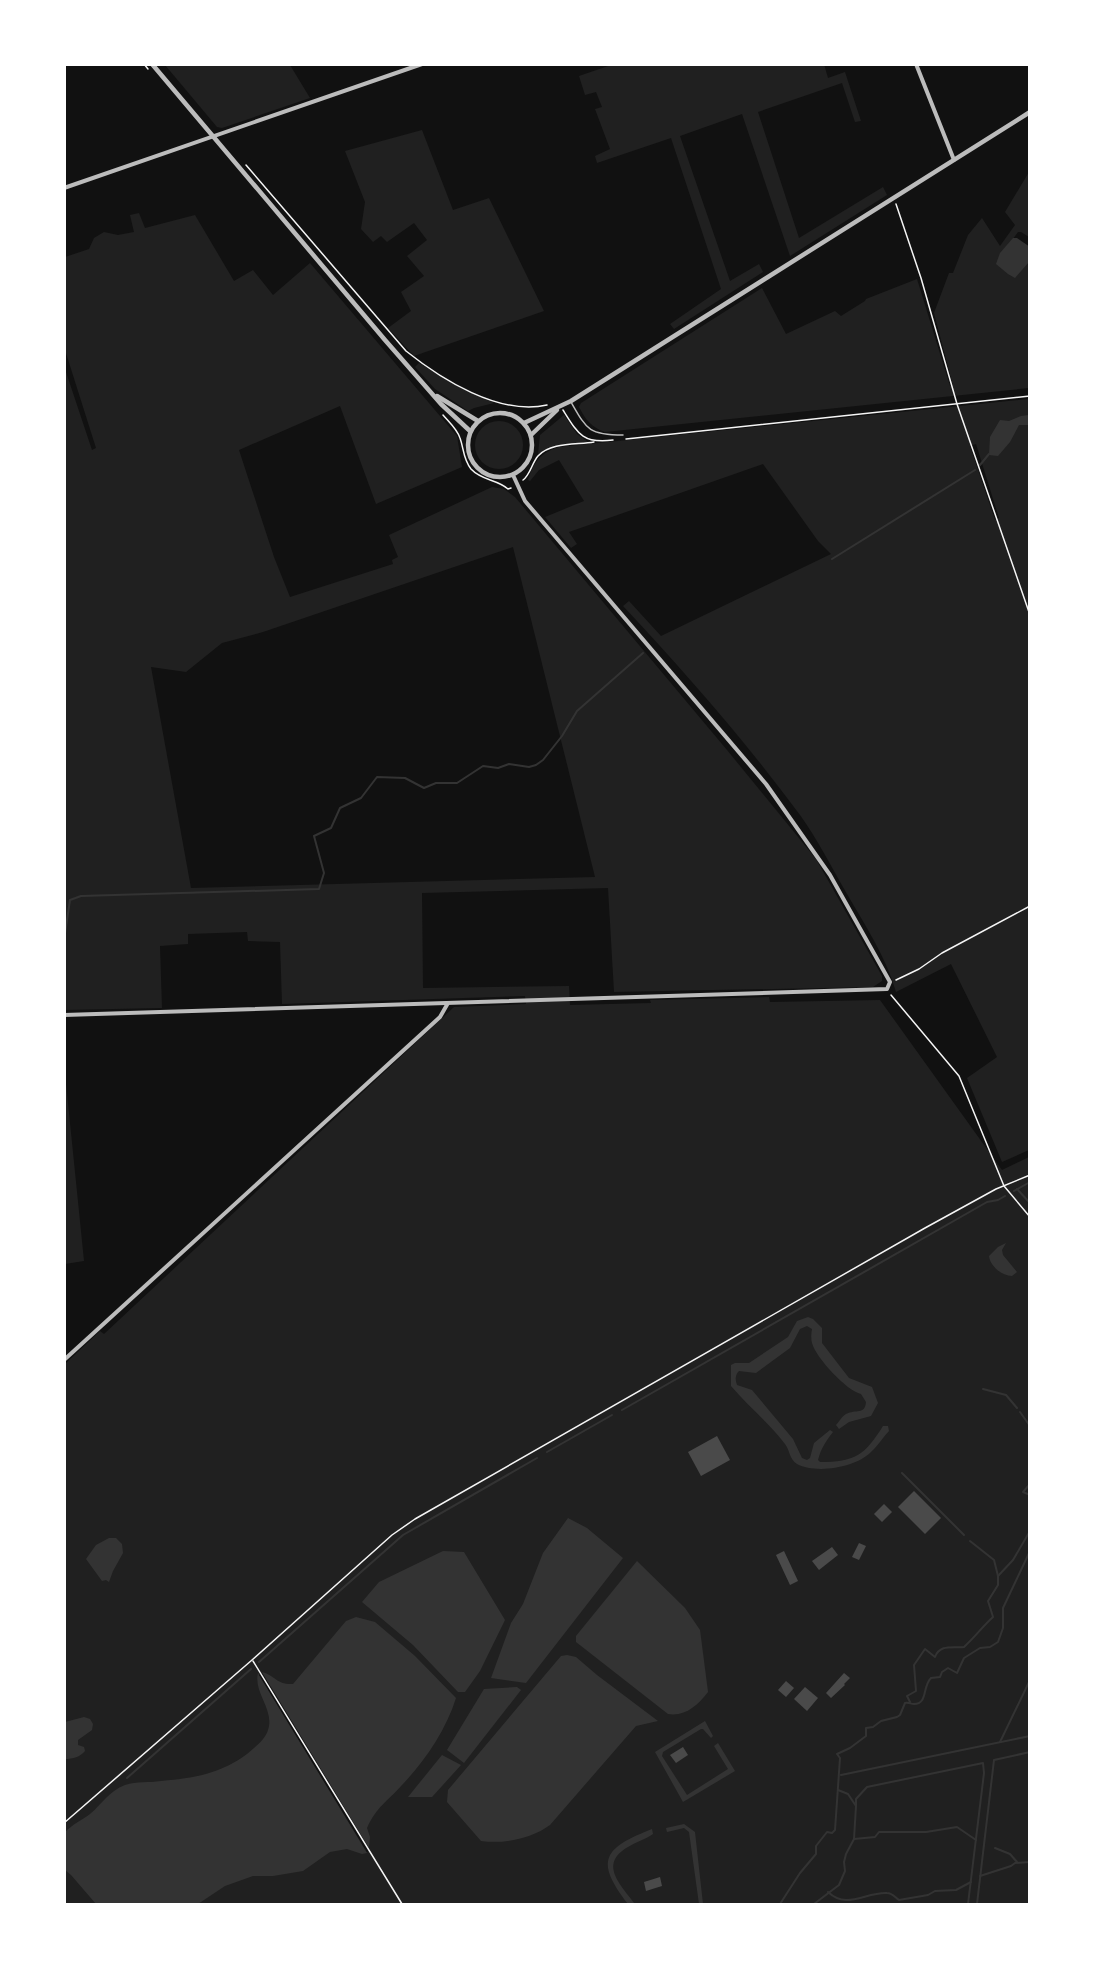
<svg xmlns="http://www.w3.org/2000/svg" width="1094" height="1969" font-family="'Sofia Sans Condensed',sans-serif">
	<rect width="100%" height="100%" fill="#111"/>
	<g fill="#202020" fill-rule="evenodd">
		<polygon points="614,64 824,64 828,78 845,72 861,121 855,122 842,83 758,112 799,238 883,187 887,195 790,256 742,114 680,136 730,281 759,264 763,272 674,329 670,324 721,289 671,138 597,163 595,156 610,149 595,109 602,107 596,92 585,95 579,76"/>
		<polygon points="165,65 290,65 310,98 222,128 217,127"/>
		<polygon points="422,130 453,210 489,198 544,311 414,356 388,328 411,311 401,292 424,276 407,256 427,240 414,223 387,242 381,236 373,242 361,229 365,202 345,151"/>
		<path d="M1029 172V237L1021 232H1018L999 258 1029 259V388L605 432C592 428 585 419 579 407L581 403 762 288 786 334 835 311 841 316 865 301 866 299 917 279 950 386H953L934 313 949 273H953L968 235 982 218 1000 246 1015 225 1005 212Z"/>
		<path d="M139 213 145 228 195 215 234 281 253 270 273 295 310 263 457 436 462 467 376 504 340 406 239 450 274 557 290 597 393 564 392 560 398 557 389 535 492 487 504 489 515 497 727 750 816 859 882 976V981L873 987 614 992 608 888 422 893 423 988 569 986 570 1005 651 1003 650 1000 769 997 770 1002 880 1000 1002 1170 1029 1157V1904H65V1364L100 1331 104 1334 454 1007 526 1004 525 996 282 1004 280 942 248 941 247 932 188 934V944L160 946 162 1008 65 1010 64 366 92 450 96 448 65 350V257L89 249 94 238 104 232 118 235 134 232 130 215ZM513 547 595 877 191 888 151 667 186 672 222 643 263 632Z"/>
		<polygon points="419,363 461,388 494,403 474,408 468,411 435,389 415,367"/>
		<path d="M1029 399V1150L1002 1162 967 1078 997 1057 951 964 896 992C886 957 865 925 847 894 832 868 818 840 800 815 746 742 685 672 623 606L629 601 661 636 831 554 818 541 763 464 569 532 577 544 571 548 545 517 584 501 559 460 539 470 530 481 528 480C533 463 541 452 559 447ZM976 444 999 518 995 520 970 446Z"/>
		<path d="M564 415 577 434 588 442C571 444 553 443 538 454L540 435Z"/>
		<circle cx="499" cy="445" r="24"/>
		<polygon points="64,1064 84,1261 65,1264 64,1264"/>
	</g>
	<g fill="#333">
		<polygon points="1013,238 1017,238 1030,247 1029,262 1015,278 1008,274 996,264 1000,253"/>
		<polygon points="1029,415 1029,425 1019,425 1010,442 998,456 989,455 990,437 1000,420 1009,421 1021,416"/>
		<path d="M1006 1243 1002 1250 1003 1255 1017 1272 1012 1276C1002 1276 990 1266 989 1256L998 1247Z"/>
		<path d="M808 1317 813 1319 822 1328V1343L849 1378 872 1387 878 1403 871 1416 849 1422 839 1429 836 1425C839 1422 842 1416 846 1414 856 1409 865 1415 866 1402L861 1394C847 1391 816 1358 812 1343 811 1339 811 1334 812 1329L807 1326 800 1329 790 1348 756 1373 739 1371C735 1375 735 1380 737 1385L752 1390 793 1439 802 1458 807 1460 810 1458 814 1443 830 1430 833 1432C826 1441 821 1448 818 1460L820 1462C855 1462 865 1455 883 1426H888L889 1431C883 1437 878 1446 871 1452 855 1468 816 1474 797 1464 789 1459 790 1450 785 1444 769 1423 748 1406 731 1386V1365L735 1363H749L788 1337 797 1321Z"/>
		<polygon points="568,1518 587,1528 623,1558 526,1683 491,1678 511,1623 523,1604 543,1553"/>
		<polygon points="109,1538 116,1538 122,1544 123,1553 113,1571 109,1582 106,1580 102,1581 86,1559 96,1545"/>
		<polygon points="443,1551 464,1552 505,1620 480,1671 465,1692 458,1692 413,1645 362,1602 379,1582"/>
		<path d="M637 1561 685 1608 700 1630 708 1692C698 1705 685 1717 668 1714L576 1642V1636Z"/>
		<path d="M356 1617 375 1622 415 1656 456 1698C446 1730 425 1761 402 1785 387 1802 377 1806 367 1828L370 1837 369 1848 262 1672C276 1676 277 1685 293 1684L346 1621Z"/>
		<path d="M567 1655 576 1657 597 1675 658 1721 636 1726 550 1825C531 1839 504 1844 481 1841L447 1802 448 1790 561 1656Z"/>
		<path d="M258 1673 367 1853 362 1854 347 1849 330 1852 303 1871 273 1876H253L225 1886 198 1904H96L71 1875 65 1870V1832C73 1824 82 1820 90 1814 102 1804 109 1791 125 1785 137 1781 149 1783 161 1781 194 1778 220 1774 247 1754 255 1747 265 1740 268 1730 275 1710 253 1692 258 1673Z"/>
		<polygon points="517,1687 521,1690 464,1763 447,1750 484,1689"/>
		<path d="M84 1717 90 1719 93 1724 92 1730 78 1740V1745L84 1747 85 1751C80 1757 73 1759 65 1759V1722Z"/>
		<polygon points="705,1721 713,1736 711,1738 703,1729 701,1729 663,1752 662,1756 687,1795 728,1769 714,1746 718,1743 735,1771 683,1802 655,1752"/>
		<polygon points="442,1755 461,1765 432,1797 408,1797"/>
		<polygon points="684,1824 695,1832 703,1904 699,1904 689,1832 684,1828 667,1832 666,1828"/>
		<path d="M652 1829 653 1834C646 1839 636 1842 628 1847 598 1864 621 1885 635 1904H628C594 1860 604 1848 652 1829Z"/>
	</g>
	<polygon fill="#111" points="262,1673 370,1850 367,1852 259,1675"/>
	<g fill="none" stroke-linecap="round" stroke-linejoin="round">
		<g stroke="#333" stroke-width="2">
			<polyline points="980,465 989,454"/>
			<polyline points="832,559 975,470"/>
			<polyline points="64,940 70,900 81,896 319,889 324,873 314,836 331,828 340,808 361,798 377,777 405,778 424,788 436,783 457,783 483,766 498,768 509,764 529,767 536,765 543,760 562,736 577,711 643,653"/>
			<polyline points="1017,1189 1030,1203"/>
			<polyline points="1014,1191 1030,1182"/>
			<polyline points="983,1389 1006,1395 1017,1408"/>
			<polyline points="622,1410 987,1202 998,1200 1005,1196"/>
			<polyline points="1020,1412 1030,1426"/>
			<polyline points="547,1452 612,1415"/>
			<polyline points="902,1473 964,1535"/>
			<polyline points="1030,1484 1023,1492 1030,1495"/>
			<polyline points="970,1541 994,1560 998,1576"/>
			<polyline points="259,1662 403,1535 537,1458"/>
			<path d="M910 1702 907 1696 916 1691 914 1665 925 1649 935 1657C940 1644 952 1648 964 1647 975 1637 983 1626 993 1617L988 1601 998 1585V1576L1013 1560 1030 1531"/>
			<polyline points="1000,1742 1030,1680"/>
			<polyline points="841,1775 1030,1736"/>
			<polyline points="127,1778 251,1669"/>
			<polyline points="856,1806 856,1799 867,1787 983,1763 984,1773 968,1904"/>
			<polyline points="854,1839 875,1837 879,1832 926,1832 957,1827 976,1840"/>
			<polyline points="995,1848 1010,1854 1017,1862"/>
			<polyline points="1029,1870 1030,1872"/>
			<polyline points="980,1876 1011,1866 1015,1863 1030,1862"/>
			<path d="M828 1892C847 1910 865 1892 887 1893 892 1893 895 1897 899 1900L928 1895 935 1891 956 1890 971 1882"/>
			<path d="M780 1904 800 1873 816 1854V1846L827 1832 832 1833 835 1830 840 1758 837 1754 850 1748 866 1736V1728L873 1727 881 1721 897 1717 900 1715 905 1703C908 1702 911 1704 914 1704 928 1704 922 1687 931 1678L940 1677 942 1672 948 1668 957 1673 964 1658 980 1648 990 1647 998 1642 1003 1628V1608L1030 1551"/>
			<polyline points="814,1904 839,1885 845,1871 844,1862 846,1854 854,1839 856,1806 848,1794 838,1790"/>
			<polyline points="977,1904 994,1760 1030,1752"/>
		</g>
	</g>
	<g fill="#4a4a4a">
		<polygon points="717,1436 730,1460 701,1476 688,1452"/>
		<polygon points="914,1491 941,1518 925,1534 898,1507"/>
		<polygon points="884,1504 892,1512 882,1522 874,1514"/>
		<polygon points="859,1543 866,1546 859,1560 852,1557"/>
		<polygon points="832,1547 838,1555 819,1570 812,1561"/>
		<polygon points="784,1551 798,1581 790,1585 776,1555"/>
		<polygon points="844,1673 850,1678 844,1684 845,1685 831,1698 826,1693"/>
		<polygon points="786,1681 794,1688 786,1697 778,1690"/>
		<polygon points="805,1687 818,1698 807,1711 794,1699"/>
		<polygon points="683,1747 688,1755 676,1763 670,1755"/>
		<polygon points="660,1877 662,1886 646,1891 644,1882"/>
	</g>
	<g fill="none" stroke-linecap="round" stroke-linejoin="round">
		<g stroke="#f5f5f5" stroke-width="1.5">
			<polyline points="144,64 148,69"/>
			<path d="M246 165 406 351C441 379 499 416 547 405"/>
			<polyline points="896,204 921,278 957,404 1030,615"/>
			<path d="M563 410C578 434 583 444 613 440"/>
			<path d="M443 415C449 422 457 429 460 438 464 449 463 459 471 469 482 481 497 479 508 489L511 488"/>
			<polyline points="626,439 1030,396"/>
			<path d="M523 480C530 475 532 463 538 456 551 442 577 445 594 442"/>
			<polyline points="896,980 919,969 942,953 1030,906"/>
			<polyline points="891,995 959,1076 1004,1186 1030,1217"/>
			<polyline points="253,1661 402,1904"/>
			<polyline points="64,1823 252,1660 392,1535 415,1519 925,1228 996,1189 1030,1175"/>
		</g>
		<path stroke="#bcbcbc" stroke-width="1.5" d="M571 402C587 430 589 435 623 435"/>
		<g stroke="#bcbcbc" stroke-width="4">
			<polyline points="916,64 954,160"/>
			<polyline points="64,188 422,64"/>
			<polyline points="64,1015 887,989 890,982 830,875 766,784 525,501 513,475"/>
			<polyline points="64,1360 440,1017 448,1003"/>
		</g>
		<g stroke="#bcbcbc" stroke-width="4.5">
			<polyline points="152,64 385,340 441,404 470,431"/>
			<polyline points="437,396 478,421"/>
			<circle cx="500" cy="445" r="32"/>
			<polyline points="524,423 571,401 1030,112"/>
			<polyline points="531,435 557,410"/>
		</g>
	</g>
	<rect width="1094" height="1969" fill="none" stroke="#ffffff" stroke-width="132"/>
</svg>
